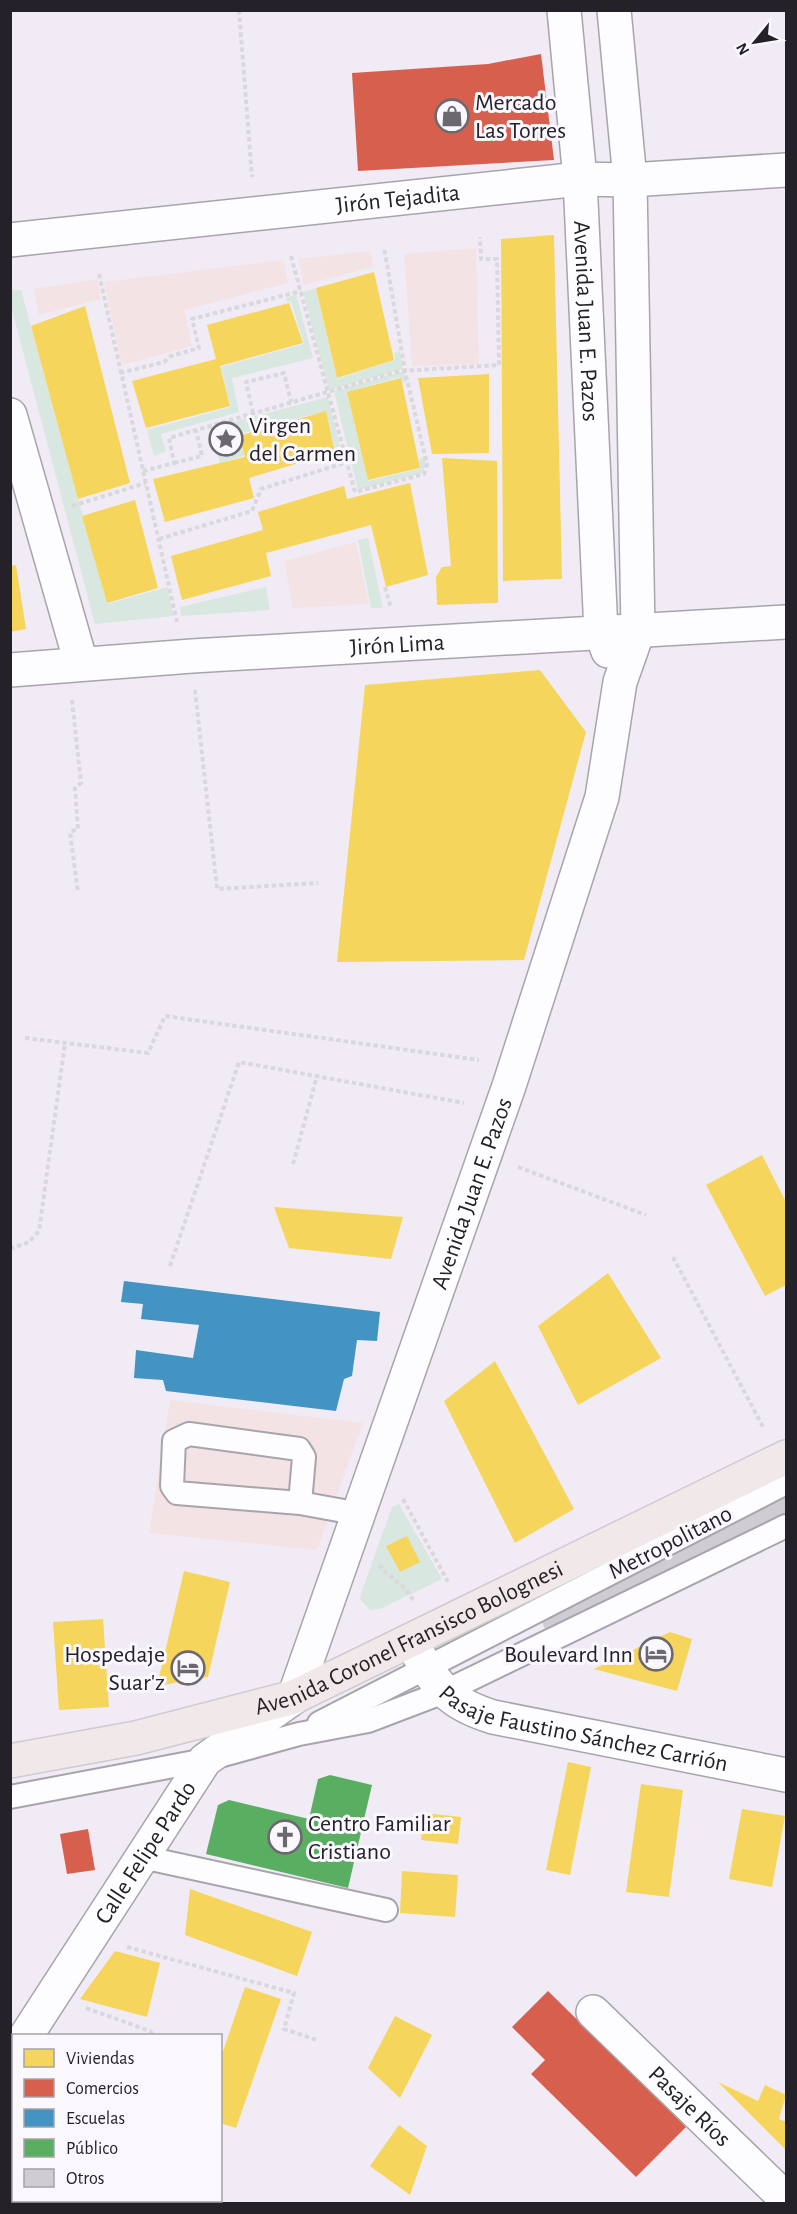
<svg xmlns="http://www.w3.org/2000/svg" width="797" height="2214" font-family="'Alegreya Sans',sans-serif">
	<rect width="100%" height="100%" fill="#f1ebf6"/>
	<g fill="#f3e3e4">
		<polygon points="476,248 479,364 412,366 404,254"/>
		<polygon points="370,251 373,267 303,285 299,259"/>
		<polygon points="283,260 288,283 184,310 192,346 122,365 104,282"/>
		<polygon points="97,279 101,299 39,315 34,289"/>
		<polygon points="356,542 369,604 293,608 284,561"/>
		<polygon points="170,1400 363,1423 317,1550 149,1533"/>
	</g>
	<g fill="#d8e7df">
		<polygon points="316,288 337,379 395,360 394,353 400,351 403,369 329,390 303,292"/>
		<polygon points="10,290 21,290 107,604 168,587 173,616 95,624 11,306"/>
		<polygon points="296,294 313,358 232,378 239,412 161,434 166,451 154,456 147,430 231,407 221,367 304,344 291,301 287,302 286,298"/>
		<polygon points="405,371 407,382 402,383 400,377 347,392 368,481 420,469 419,459 425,457 426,464 422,473 358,490 334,391"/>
		<polygon points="328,397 342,456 332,459 331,454 336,452 326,411 239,434 244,456 220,463 210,428"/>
		<polygon points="368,538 383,608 371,608 358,540"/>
		<polygon points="266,587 270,610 181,616 180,607"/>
		<polygon points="399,1504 442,1579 380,1609 370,1610 360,1599 361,1594 392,1507"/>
	</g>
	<g fill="#f6d55c">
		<polygon points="554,235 562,579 503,581 501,239"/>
		<polygon points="374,272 394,360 337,378 316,288"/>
		<polygon points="289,303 303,343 220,366 230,406 146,428 132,381 216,359 207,325"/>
		<polygon points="85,306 130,483 78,499 31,326"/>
		<polygon points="489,374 489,453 432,454 418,378"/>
		<polygon points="401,378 420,468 368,480 347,392"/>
		<polygon points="326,411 335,452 249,478 254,498 165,522 153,479 245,457 239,436"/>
		<polygon points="442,458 497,461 498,603 437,605 436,577 442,567 451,566"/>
		<polygon points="410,483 428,575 386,587 371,525 266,553 271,576 182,600 171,556 263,530 258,512 344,486 347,499"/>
		<polygon points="135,500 158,588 107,603 82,516"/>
		<polygon points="16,565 26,629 10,632 10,566"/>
		<polygon points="540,670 586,732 524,960 337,962 365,685"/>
		<polygon points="762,1155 786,1202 786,1285 765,1296 706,1185"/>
		<polygon points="274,1207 403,1217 391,1259 289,1248"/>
		<polygon points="608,1273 661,1358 578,1405 538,1326"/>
		<polygon points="495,1361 574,1509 515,1543 444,1401"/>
		<polygon points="407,1536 420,1562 400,1572 386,1546"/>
		<polygon points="184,1571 230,1582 208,1677 157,1686"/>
		<polygon points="103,1619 109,1707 59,1710 53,1622"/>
		<polygon points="670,1632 692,1639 677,1691 594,1669"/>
		<polygon points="568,1762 591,1767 570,1875 546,1870"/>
		<polygon points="641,1784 683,1790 669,1897 626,1892"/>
		<polygon points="742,1809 785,1816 772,1887 729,1879"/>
		<polygon points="424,1813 461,1817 458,1844 421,1840"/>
		<polygon points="402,1871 458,1875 455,1917 400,1913"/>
		<polygon points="190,1889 312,1932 297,1976 185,1935"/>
		<polygon points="115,1951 160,1963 147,2017 80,1999"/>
		<polygon points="245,1987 281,1999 236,2128 220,2123 220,2060"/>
		<polygon points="395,2016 432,2035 400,2098 368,2068"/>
		<polygon points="718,2082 758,2101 765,2085 786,2095 779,2119 786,2122 786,2150"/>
		<polygon points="399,2125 427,2146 410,2195 370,2166"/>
		<polygon points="14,2150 14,2200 65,2200 63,2204 10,2204 10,2155"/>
	</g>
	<g fill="#d6604d">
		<polygon points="541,54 554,160 358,171 352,73 488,64"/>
		<polygon points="88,1829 95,1870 67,1874 60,1834"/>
		<polygon points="548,1991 686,2127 636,2177 531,2074 545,2060 512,2027"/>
	</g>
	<polygon fill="#4393c3" points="124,1281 380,1312 377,1341 357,1340 352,1376 344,1379 336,1411 166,1391 163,1380 134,1378 136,1350 193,1358 199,1325 141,1319 143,1304 121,1302"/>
	<polygon fill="#5aae61" points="330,1775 372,1785 348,1888 206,1854 218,1805 229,1800 309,1819 318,1779"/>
	<polygon fill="#d0ccd4" points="786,1493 786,1521 548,1636 538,1613"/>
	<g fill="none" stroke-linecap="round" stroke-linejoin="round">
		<defs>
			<g id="lane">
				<polyline points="300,1503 304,1457 299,1449 189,1434 174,1441 172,1486 177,1493 300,1503 360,1514"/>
				<polyline points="319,1723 786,1483"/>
				<polyline points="10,1797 205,1760 299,1734 368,1721 444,1692 786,1526"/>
				<polyline points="142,1857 386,1910"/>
			</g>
			<g id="street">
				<path id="s1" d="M10 240 580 179 630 180 786 170"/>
				<polyline points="10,415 81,663"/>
				<path id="s2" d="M410 1641C436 1683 444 1702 493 1717L786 1775"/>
				<path id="s3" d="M593 2012 786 2199"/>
				<path id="s4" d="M26 2036 205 1760 293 1698"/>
			</g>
			<g id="secondary">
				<path id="s5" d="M564 10 580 179 601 632 608 651"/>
				<path id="s6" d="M10 670 192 656 786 622"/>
				<path id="s7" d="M294 1697 509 1086 602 797 620 682 638 631 630 180 614 10"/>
			</g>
			<g id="primary">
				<path id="s8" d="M10 1761 136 1738 294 1697 786 1457"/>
			</g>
		</defs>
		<use href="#lane" stroke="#a8a4ac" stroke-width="26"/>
		<use href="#street" stroke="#a8a4ac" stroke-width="36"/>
		<use href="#secondary" stroke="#a8a4ac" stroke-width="36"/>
		<use href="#primary" stroke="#cecbd1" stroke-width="36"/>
		<g stroke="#dad8dc" stroke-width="4" stroke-dasharray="4.5 3" stroke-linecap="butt">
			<polyline points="239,10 252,177"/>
			<polyline points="291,256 355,492 424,474 427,464 405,371 384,247"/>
			<polyline points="99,274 177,622"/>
			<polyline points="120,373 164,362 171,356 199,348 192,319 301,291"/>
			<polyline points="253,413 246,382 284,373 291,402"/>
			<polyline points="174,463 202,456 196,430"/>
			<polyline points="143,471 174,463 169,438 196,430 400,371 499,365 497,259 481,259 480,237"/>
			<polyline points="72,506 146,483"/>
			<polyline points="159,539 252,511 261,489 347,462"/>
			<polyline points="385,587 391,609"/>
			<polyline points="195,690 217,889 318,883"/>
			<polyline points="72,700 81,783 75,788 78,829 70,832 78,893"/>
			<polyline points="25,1038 148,1053 165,1016 479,1060"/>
			<polyline points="293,1164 317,1076"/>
			<polyline points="518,1167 646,1215"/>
			<polyline points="10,1249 29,1242 39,1231 65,1043"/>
			<polyline points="673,1257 764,1429"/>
			<polyline points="170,1266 239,1062 464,1103"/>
			<polyline points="403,1499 448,1582"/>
			<path d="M379 1565C391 1580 403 1582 413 1600"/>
			<polyline points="127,1947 294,1993 284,2029 317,2040"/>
			<polyline points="86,2008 150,2031 154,2036"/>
		</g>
		<use href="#lane" stroke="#fdfcfe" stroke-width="22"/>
		<use href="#street" stroke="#fdfcfe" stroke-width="33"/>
		<use href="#secondary" stroke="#fdfcfe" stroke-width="33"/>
		<use href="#primary" stroke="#f1e8ea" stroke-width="33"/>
	</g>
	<defs>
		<symbol id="shop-ring" viewBox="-11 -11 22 22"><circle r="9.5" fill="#faf8fc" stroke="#6c6870" stroke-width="1.5"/><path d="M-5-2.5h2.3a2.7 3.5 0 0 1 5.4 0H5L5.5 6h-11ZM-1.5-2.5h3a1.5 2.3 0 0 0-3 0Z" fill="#6c6870"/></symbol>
		<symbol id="sight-ring" viewBox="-11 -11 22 22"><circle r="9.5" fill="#faf8fc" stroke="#6c6870" stroke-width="1.5"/><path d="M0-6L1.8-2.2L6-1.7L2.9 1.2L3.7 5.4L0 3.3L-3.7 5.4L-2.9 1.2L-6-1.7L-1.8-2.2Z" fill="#6c6870"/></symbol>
		<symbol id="hotel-ring" viewBox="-11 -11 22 22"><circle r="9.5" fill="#faf8fc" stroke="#6c6870" stroke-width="1.5"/><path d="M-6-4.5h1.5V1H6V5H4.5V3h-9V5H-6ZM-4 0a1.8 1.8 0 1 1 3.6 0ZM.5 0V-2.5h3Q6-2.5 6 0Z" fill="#6c6870"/></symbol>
		<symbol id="church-ring" viewBox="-11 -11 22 22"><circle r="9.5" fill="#faf8fc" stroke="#6c6870" stroke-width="1.5"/><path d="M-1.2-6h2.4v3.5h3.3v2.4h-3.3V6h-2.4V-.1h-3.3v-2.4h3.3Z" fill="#6c6870"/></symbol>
	</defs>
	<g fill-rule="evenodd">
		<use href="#shop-ring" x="433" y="97" width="38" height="38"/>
		<use href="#sight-ring" x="207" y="420" width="38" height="38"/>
		<use href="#hotel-ring" x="637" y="1635" width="38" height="38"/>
		<use href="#hotel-ring" x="169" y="1649" width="38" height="38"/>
		<use href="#church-ring" x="266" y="1818" width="38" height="38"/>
	</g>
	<g text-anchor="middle" stroke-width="6" stroke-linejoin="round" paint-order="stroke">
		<g font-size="24" fill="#242128" stroke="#faf8fc" text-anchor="start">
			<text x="475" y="110">Mercado<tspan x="475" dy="28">Las Torres</tspan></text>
			<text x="249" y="433">Virgen<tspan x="249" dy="28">del Carmen</tspan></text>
			<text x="165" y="1662" text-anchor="end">Hospedaje<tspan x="165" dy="28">Suar'z</tspan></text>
			<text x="633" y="1662" text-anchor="end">Boulevard Inn</text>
			<text x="308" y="1831">Centro Familiar<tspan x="308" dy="28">Cristiano</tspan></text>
		</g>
		<g font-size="24" fill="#242128" stroke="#faf8fc">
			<text dy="8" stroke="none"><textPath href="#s1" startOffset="390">Jirón Tejadita</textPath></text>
			<text dy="8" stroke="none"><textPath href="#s5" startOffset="312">Avenida Juan E. Pazos</textPath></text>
			<text dy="8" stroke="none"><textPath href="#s6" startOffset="388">Jirón Lima</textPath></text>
			<text dy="8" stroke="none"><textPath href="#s7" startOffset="534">Avenida Juan E. Pazos</textPath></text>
			<text transform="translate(670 1542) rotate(-27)" y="8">Metropolitano</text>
			<text dy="8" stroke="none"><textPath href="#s8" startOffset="420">Avenida Coronel Fransisco Bolognesi</textPath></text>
			<text dy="8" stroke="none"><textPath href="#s2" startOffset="207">Pasaje Faustino Sánchez Carrión</textPath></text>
			<text dy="8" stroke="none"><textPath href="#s4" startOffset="219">Calle Felipe Pardo</textPath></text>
			<text dy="8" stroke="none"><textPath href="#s3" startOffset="135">Pasaje Ríos</textPath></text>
		</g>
	</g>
	<rect width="797" height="2214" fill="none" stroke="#242128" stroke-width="24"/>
	<rect x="12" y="2034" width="210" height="168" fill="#faf8fc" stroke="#a4a2a7" stroke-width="1.5"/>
	<rect x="24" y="2049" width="30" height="18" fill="#f6d55c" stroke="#a4a2a7" stroke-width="1.5"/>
	<text x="66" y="2064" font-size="18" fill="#242128">Viviendas</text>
	<rect x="24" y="2079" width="30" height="18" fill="#d6604d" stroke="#a4a2a7" stroke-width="1.5"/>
	<text x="66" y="2094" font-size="18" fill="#242128">Comercios</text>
	<rect x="24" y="2109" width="30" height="18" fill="#4393c3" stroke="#a4a2a7" stroke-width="1.5"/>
	<text x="66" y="2124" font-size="18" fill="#242128">Escuelas</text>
	<rect x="24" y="2139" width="30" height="18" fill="#5aae61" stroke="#a4a2a7" stroke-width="1.5"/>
	<text x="66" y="2154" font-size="18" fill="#242128">Público</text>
	<rect x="24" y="2169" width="30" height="18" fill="#d0ccd4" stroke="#a4a2a7" stroke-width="1.5"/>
	<text x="66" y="2184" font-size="18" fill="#242128">Otros</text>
	<g transform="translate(755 42) rotate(240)" stroke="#faf8fc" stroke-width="4.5" paint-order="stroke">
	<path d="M0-4.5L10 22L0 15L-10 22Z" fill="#242128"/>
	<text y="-9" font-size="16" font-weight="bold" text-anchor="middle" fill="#242128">N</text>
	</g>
</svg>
